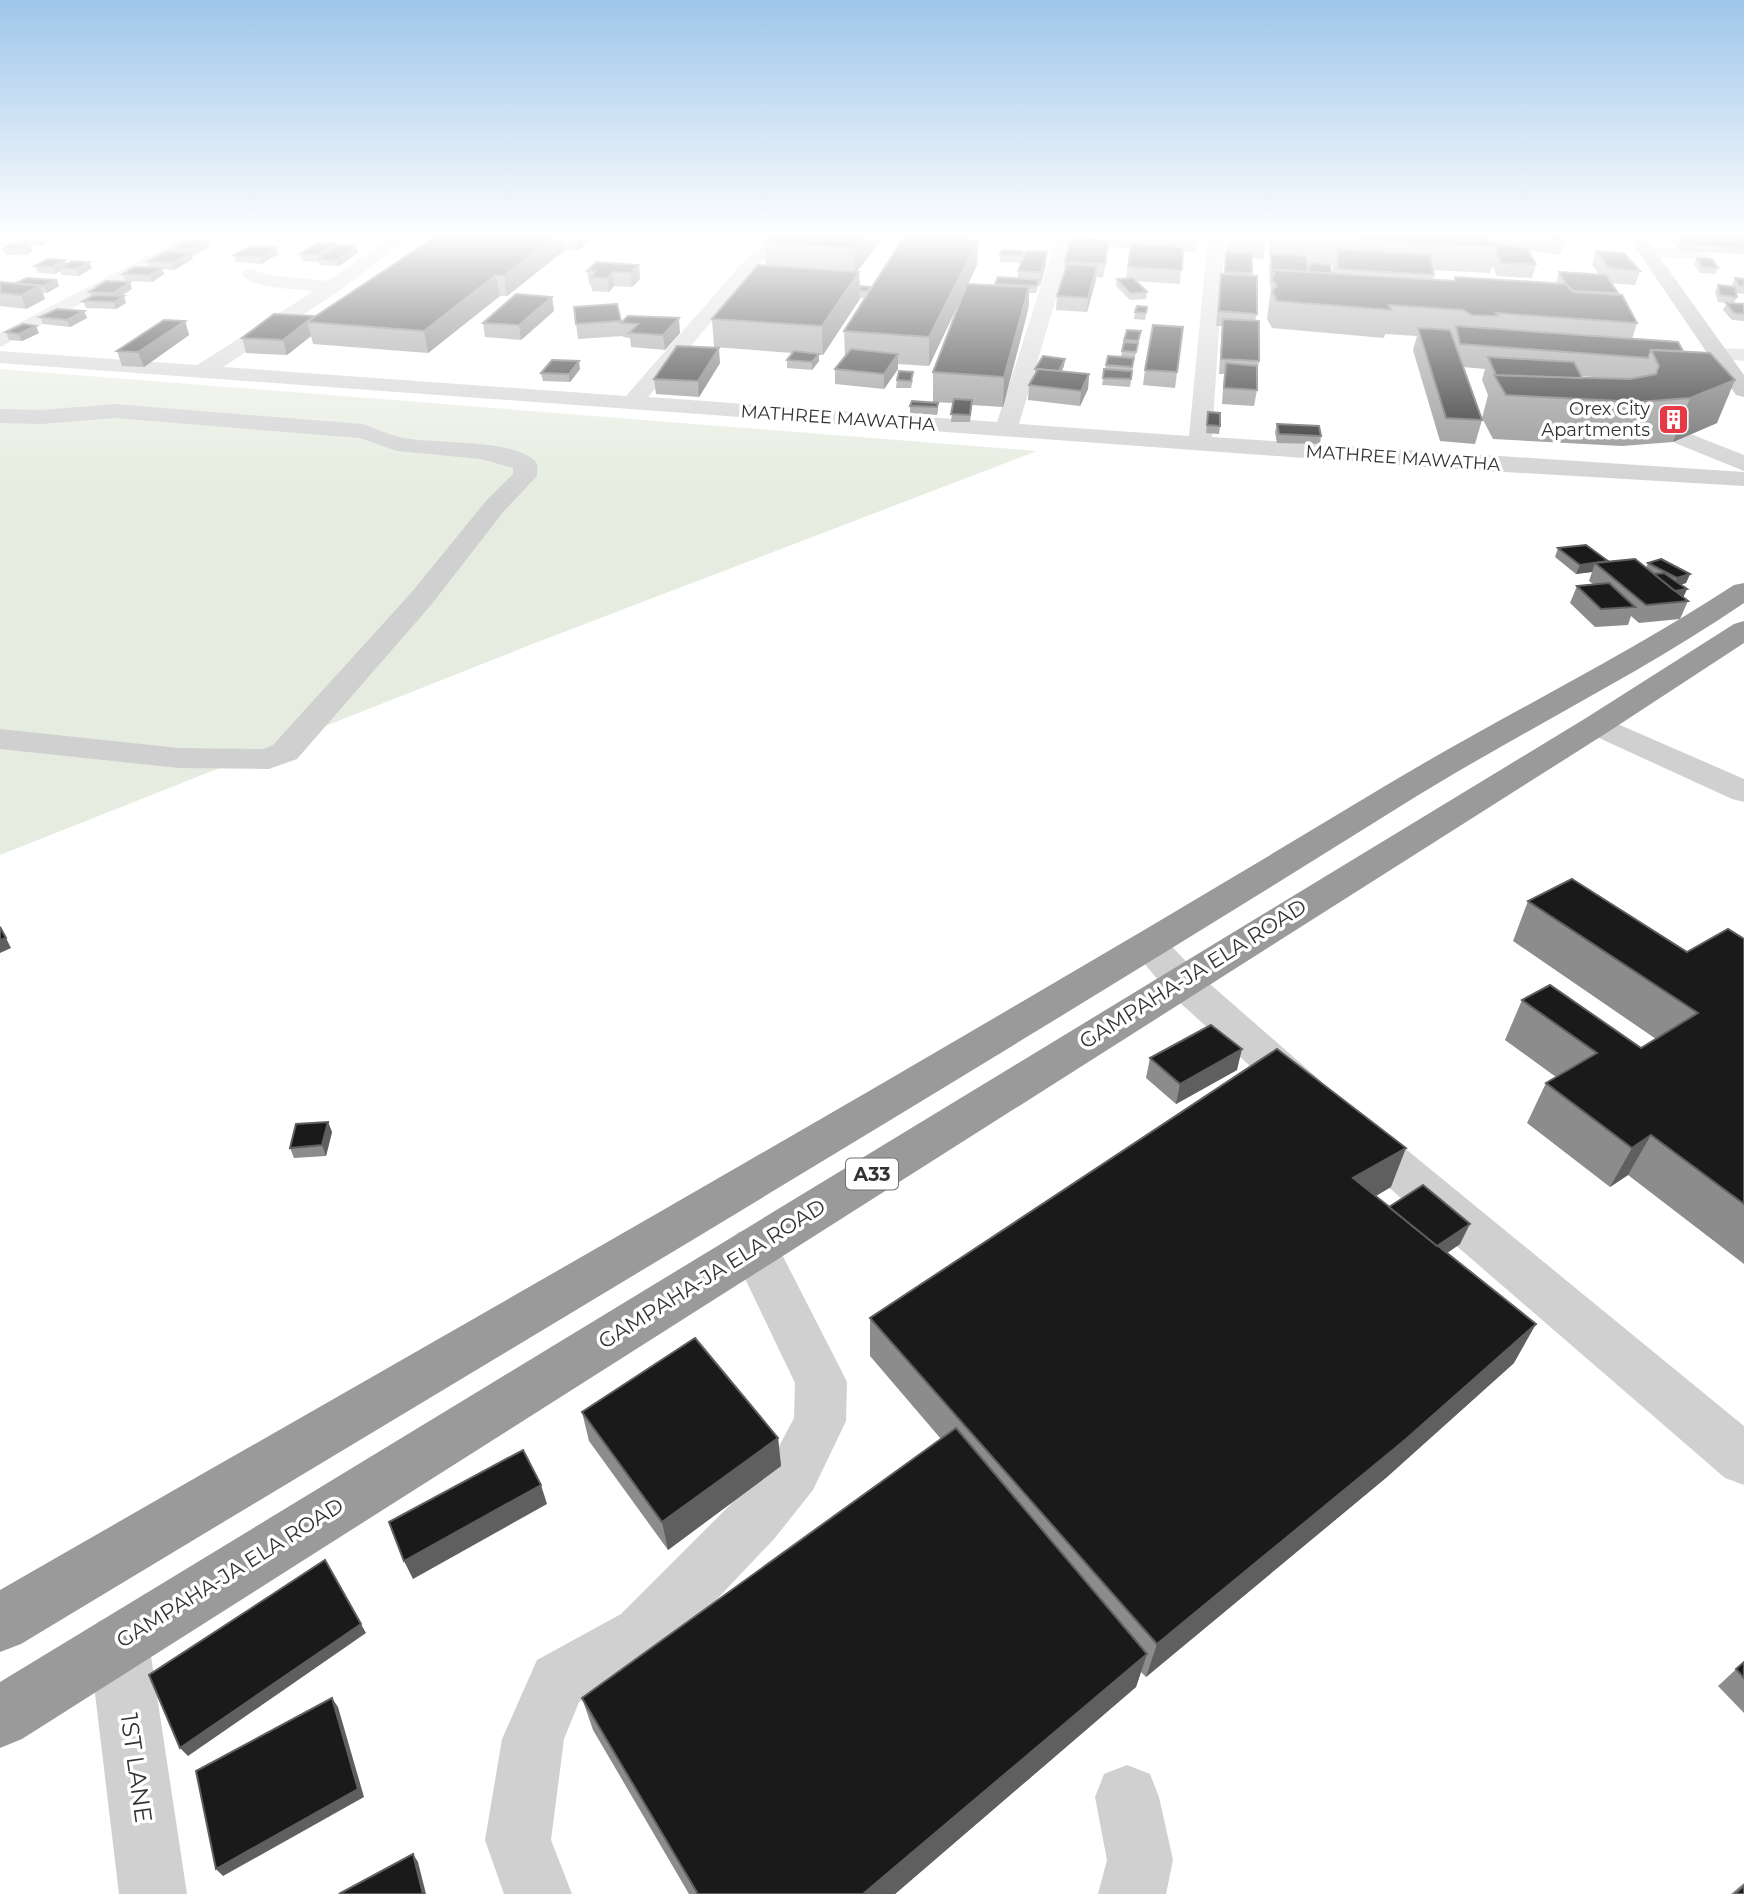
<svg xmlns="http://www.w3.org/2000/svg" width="1744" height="1894" font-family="Montserrat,sans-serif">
	<rect width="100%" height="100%" fill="#fff"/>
	<polygon fill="#e6ecdf" points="0,369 1037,451 535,643 0,855"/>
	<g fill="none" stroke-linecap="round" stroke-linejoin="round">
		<g fill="#d0d0d0" fill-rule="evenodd">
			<polygon points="0,237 18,237 0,246"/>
			<polygon points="184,237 205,237 0,347 0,333"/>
			<path d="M390 237 407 239 339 291 223 367 626 396 765 237H782L648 397 997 422 1057 237H1074L1019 424 1189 436 1208 237H1225L1212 437 1744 472V486L1455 469 0 363V351L197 365 314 291C293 288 255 290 241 274L244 270 250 269 270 275 328 281Z"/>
			<polygon points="1648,247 1701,250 1710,255 1701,260 1642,256 1639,252"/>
			<polygon points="1720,348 1744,349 1744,361 1713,358 1710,354 1713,350"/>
			<path d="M114 404 362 424C376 428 390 436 404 438 436 444 510 439 534 460 539 465 537 470 537 476L504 511 431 605 297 759 269 769 179 768 0 749V729L179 748 264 749 273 745 411 593 486 501 513 474V468L481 459 397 451 360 438 114 418 41 424 0 423V409L41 410Z"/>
			<polygon points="1683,431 1744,455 1744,471 1675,443 1671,438 1675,433"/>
			<polygon points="1597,715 1744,779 1744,802 1732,799 1586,732 1581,725 1586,718"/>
			<polygon points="1149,933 1163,937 1195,971 1321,1081 1327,1092 1321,1103 1306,1108 1291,1103 1167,991 1130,946 1135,937"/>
			<polygon points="1358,1118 1374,1123 1744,1426 1744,1485 1725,1478 1342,1147 1336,1135 1342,1123"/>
			<polygon points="754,1227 771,1233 839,1366 847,1382 846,1421 813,1490 774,1539 663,1656 579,1702 564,1739 551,1840 572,1894 504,1894 485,1840 502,1739 537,1660 621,1614 734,1501 775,1454 794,1418 795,1383 730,1247 737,1233"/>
			<polygon points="119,1613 140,1622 149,1643 187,1894 119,1894 89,1643 98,1622"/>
			<polygon points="1127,1765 1150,1774 1159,1797 1173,1860 1166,1894 1098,1894 1107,1860 1095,1797 1104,1774"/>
		</g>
		<polygon fill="#ababab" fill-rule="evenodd" points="1628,237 1645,237 1744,375 1744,397 1736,395"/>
		<g fill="#9a9a9a" fill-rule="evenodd">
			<path d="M1744 583V603C1635 677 1516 734 1404 804 947 1090 483 1365 21 1644L0 1652V1590C463 1324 928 1062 1385 786 1500 717 1622 658 1734 585Z"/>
			<polygon points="1744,621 1744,643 1608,732 22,1739 0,1748 0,1682 1586,718 1734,624"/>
		</g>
	</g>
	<g fill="#8c8c8c" fill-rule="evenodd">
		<polygon points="123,237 156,237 149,241 124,239"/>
		<polygon points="435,237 594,237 578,250 565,250 507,296 500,296 428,353 313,344 311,336 287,355 246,353 242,338 314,316 314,318"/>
		<polygon points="883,237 857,272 859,272 860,286 870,290 902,240 902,237 977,237 977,265 968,284 995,285 995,284 1018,278 1018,271 1046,265 1040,286 1038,286 1036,293 1029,293 1029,304 1027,314 1003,407 972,405 970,422 951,422 953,403 933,402 933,372 963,295 929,366 898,364 898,369 884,389 835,384 835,369 845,357 844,331 865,298 860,298 823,355 819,355 819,361 812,370 787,368 787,360 793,353 714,347 712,319 766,266 765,242"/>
		<polygon points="1071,237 1197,237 1195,252 1182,251 1180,284 1136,281 1147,292 1146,299 1130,300 1116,286 1117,279 1126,279 1130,248 1108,247 1103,278 1096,277 1087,312 1056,310 1057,296 1064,275 1065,262"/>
		<polygon points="1228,237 1266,237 1263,259 1252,258 1252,276 1257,314 1255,321 1259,361 1257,373 1257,390 1254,406 1222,404 1224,374 1219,374 1222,326 1216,326 1219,288 1221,274 1224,274"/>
		<path d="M1268 237H1492L1495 241 1496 237H1567L1560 255 1528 250 1536 264 1532 278 1497 276 1492 266 1490 273 1433 270 1434 275 1433 280 1454 281 1455 277 1556 283 1559 272 1599 274 1592 265 1596 251 1640 271 1635 285 1611 283 1618 293 1617 295 1637 323 1632 339 1678 342 1717 423 1673 442 1622 446 1493 439 1482 418 1488 395 1482 380 1485 369 1463 367 1482 420 1475 444 1440 441 1413 350 1417 336 1385 334 1384 338 1272 328 1267 319 1271 287 1270 286 1269 268 1270 261ZM1330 265H1333V274H1332ZM1581 376 1617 379 1582 378Z"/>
		<polygon points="1669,237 1744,237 1744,254 1679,251"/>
		<polygon points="12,238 53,240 41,246 30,245 32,251 26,255 5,255 3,249 15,244"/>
		<polygon points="335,243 335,247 358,253 339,266 320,265 319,262 302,261 300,254"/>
		<polygon points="210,246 192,256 193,259 174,270 162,269 164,274 152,282 125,281 123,274 150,267 148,261 174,252 173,248"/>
		<polygon points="1023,251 1021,263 1000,262 1000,255"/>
		<polygon points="278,254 261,264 235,262 234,255"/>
		<polygon points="1697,258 1718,268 1715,274 1700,273 1694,264"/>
		<polygon points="65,260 66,264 92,268 79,276 62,275 60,271 55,274 38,273 35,266"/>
		<polygon points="639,265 640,279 632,287 614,286 609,292 592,291 591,285 589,284 587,271"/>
		<polygon points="1735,278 1744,279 1744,294 1736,293 1737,297 1734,303 1744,304 1744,321 1732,320 1723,310 1727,303 1718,302 1715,292 1718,285 1733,287 1732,285"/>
		<polygon points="0,282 59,286 47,293 43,293 45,299 26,309 0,306"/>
		<polygon points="132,289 121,296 126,303 116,309 86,308 83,301 90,297 89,292"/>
		<polygon points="552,297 554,311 521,340 485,337 483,323"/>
		<polygon points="574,307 621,321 623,336 578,339"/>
		<polygon points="1147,307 1145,320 1134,319 1135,312"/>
		<polygon points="84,311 87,318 70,327 43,324 40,317"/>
		<polygon points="628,316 680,333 665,350 631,347 630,338 623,337 621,323"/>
		<polygon points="185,321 189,335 144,367 122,366 117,351"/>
		<polygon points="1183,327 1175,388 1143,385 1145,370"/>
		<polygon points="1141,331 1137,350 1134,359 1130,387 1102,385 1106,365 1121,357 1124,340"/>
		<polygon points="6,332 39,333 22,341 9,340"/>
		<polygon points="720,363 699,397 656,394 654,379"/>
		<polygon points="1064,366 1062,371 1089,374 1088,389 1080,406 1028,400 1029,385 1035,374 1035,369"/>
		<polygon points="580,369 570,382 543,381 541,373"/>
		<polygon points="897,380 913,380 911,388 896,388"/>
		<polygon points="938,403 938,411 937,415 910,413 910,406"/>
		<polygon points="1208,412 1220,426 1219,434 1206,433"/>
		<polygon points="1277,424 1321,436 1320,444 1277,443 1275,432"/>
		<polygon points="1558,548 1608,561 1646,568 1648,563 1690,574 1686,583 1680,585 1687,589 1683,597 1688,601 1680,619 1639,623 1631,616 1628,625 1595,627 1570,603 1577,586 1593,584 1589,581 1592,572 1576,574 1555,557"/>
		<polygon points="1528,901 1687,952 1744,939 1744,1264 1628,1175 1610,1187 1527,1123 1546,1083 1556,1077 1505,1040 1522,1000 1641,1048 1656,1039 1513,941"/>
		<polygon points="1150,1058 1237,1070 1176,1104 1146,1078"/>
		<polygon points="328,1122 332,1132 326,1156 294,1158 290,1148"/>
		<polygon points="1391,1187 1375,1196 1389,1207 1460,1244 1447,1253 1514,1363 1387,1477 1146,1677 1141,1672 1136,1687 895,1894 689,1894 593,1730 582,1698 941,1439 870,1356 870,1318"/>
		<polygon points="582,1412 778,1438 781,1466 668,1550 589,1441"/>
		<polygon points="1744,1662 1744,1713 1718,1686"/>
		<polygon points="1744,1883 1744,1894 1731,1894"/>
	</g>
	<g fill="#5f5f5f">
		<polygon points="43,237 52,237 53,240 41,246 38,239"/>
		<polygon points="554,237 563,237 565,250 507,296 504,276"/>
		<polygon points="576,237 594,237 578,250"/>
		<polygon points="864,237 883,237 855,274 855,248"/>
		<polygon points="979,239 977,265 929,366 929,337"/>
		<polygon points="208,240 210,246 193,256 191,249"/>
		<polygon points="335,243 336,250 319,259 318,255"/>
		<polygon points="30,244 32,251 26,255 23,248"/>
		<polygon points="356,246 358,253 339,266 337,260"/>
		<polygon points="276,247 278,254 261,264 260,257"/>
		<polygon points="1047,252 1046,265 1040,286 1041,272"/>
		<polygon points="191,253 193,259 174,270 172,263"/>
		<polygon points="65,260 67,267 59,268 60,271 55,274 52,267"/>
		<polygon points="89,262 92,268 79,276 77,269"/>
		<polygon points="639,265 640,279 632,287 630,273"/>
		<polygon points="1097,266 1096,280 1087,312 1088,298"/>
		<polygon points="162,268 164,274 152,282 150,275"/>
		<polygon points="613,272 614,286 609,292 607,278"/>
		<polygon points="859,272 860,299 823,355 822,326"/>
		<polygon points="496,275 500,296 428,353 424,331"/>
		<polygon points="57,280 59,286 47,293 44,286"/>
		<polygon points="130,282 132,289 115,300 113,293"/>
		<polygon points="40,286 45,299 26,309 21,295"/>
		<polygon points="1029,287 1029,304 1027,314 1003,407 1004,377"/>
		<polygon points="124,296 126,303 116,309 114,302"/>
		<polygon points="552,297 554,311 521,340 519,325"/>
		<polygon points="84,311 87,318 70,327 67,320"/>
		<polygon points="314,316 316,323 307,322 311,336 287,355 283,340"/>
		<polygon points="679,318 680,333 665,350 663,335"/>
		<polygon points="185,321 189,335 144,367 138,352"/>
		<polygon points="36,326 39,333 22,341 19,334"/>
		<polygon points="719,348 720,363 699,397 698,381"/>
		<polygon points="819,354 819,361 812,370 812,362"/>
		<polygon points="898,354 898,369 884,389 884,374"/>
		<polygon points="1065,359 1064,366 1057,379 1058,372"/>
		<polygon points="579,361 580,369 570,382 569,374"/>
		<polygon points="1089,374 1088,389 1080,406 1081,391"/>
		<polygon points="1735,380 1717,423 1673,442 1690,398"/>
		<polygon points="1608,561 1595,563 1592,572 1576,574 1580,565"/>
		<polygon points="1690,574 1686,583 1673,587 1677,578"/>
		<polygon points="1687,589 1683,598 1669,591"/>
		<polygon points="0,926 11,948 0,953"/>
		<polygon points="1242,1049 1237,1070 1176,1104 1180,1084"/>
		<polygon points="328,1122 332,1132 326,1156 322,1145"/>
		<polygon points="1651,1135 1628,1175 1610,1187 1632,1148"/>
		<polygon points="1406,1148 1391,1187 1339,1218 1353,1178"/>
		<polygon points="1470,1224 1460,1244 1417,1274 1425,1254"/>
		<polygon points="1536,1324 1514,1363 1387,1477 1146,1677 1157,1644"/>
		<polygon points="778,1438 781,1466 668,1550 662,1522"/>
		<polygon points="541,1485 547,1504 413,1579 404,1561"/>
		<polygon points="325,1560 366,1633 188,1756 180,1748"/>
		<polygon points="1147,1654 1136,1687 895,1894 863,1894"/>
		<polygon points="332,1698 338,1707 364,1797 223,1876 216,1869"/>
		<polygon points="413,1854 418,1862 426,1894 423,1894"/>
	</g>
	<g fill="#1a1a1a" stroke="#5f5f5f" stroke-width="2">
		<polygon points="15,237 43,237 38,239 12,238"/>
		<polygon points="435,237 554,237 504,276 496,275 424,331 307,322"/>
		<polygon points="770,237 864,237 855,248 765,242"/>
		<polygon points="904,237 943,237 979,239 929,337 844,331"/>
		<polygon points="943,237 970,237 969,238"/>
		<polygon points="1071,237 1109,239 1105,264 1065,262"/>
		<polygon points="1229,237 1266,237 1266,239"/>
		<polygon points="1295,237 1492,237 1497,247"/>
		<polygon points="1529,237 1566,237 1564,242"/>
		<polygon points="1676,237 1744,237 1744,248 1681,244"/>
		<polygon points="190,239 208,240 191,249 173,248"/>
		<polygon points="317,243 335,243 318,255 300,254"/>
		<polygon points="9,244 30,244 23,248 3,249"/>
		<polygon points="1131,244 1183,247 1182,270 1128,267"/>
		<polygon points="338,245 356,246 337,260 318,259"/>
		<polygon points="251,246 276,247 260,257 234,255"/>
		<polygon points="1497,246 1526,247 1536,264 1501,263 1496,253 1497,247"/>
		<polygon points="1337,249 1430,255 1434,275 1338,269"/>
		<polygon points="1002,250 1023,251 1022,256 1000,255"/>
		<polygon points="167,251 191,253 172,263 148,261"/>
		<polygon points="1026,251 1047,252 1041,272 1018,271"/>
		<polygon points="1596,251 1624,253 1640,271 1609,268"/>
		<polygon points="1226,252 1252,253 1252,273 1225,272"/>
		<polygon points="1271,254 1306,256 1308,272 1276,270 1275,273 1272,273"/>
		<polygon points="1697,258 1712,259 1718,268 1702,267"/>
		<polygon points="48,259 65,260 52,267 35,266"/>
		<polygon points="72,261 89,262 77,269 59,268"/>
		<polygon points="596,262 639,265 630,273 613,272 607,278 591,277 596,271 587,271"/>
		<polygon points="1311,263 1330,265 1332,274 1308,272"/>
		<polygon points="1067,264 1097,266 1088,298 1057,296"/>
		<polygon points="758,265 859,272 822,326 712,319"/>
		<polygon points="135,267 162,268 150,275 123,274"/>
		<polygon points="1276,270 1455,281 1455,277 1566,284 1573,292 1622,295 1637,323 1496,313 1498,316 1472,315 1463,310 1389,305 1391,310 1277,301 1272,291 1277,286 1272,279"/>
		<polygon points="1559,272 1606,275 1618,293 1573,291 1566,284"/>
		<polygon points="1221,274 1257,276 1257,314 1219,311"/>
		<polygon points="998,277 1039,280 1036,286 995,284"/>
		<polygon points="27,278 57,280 44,286 16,283"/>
		<polygon points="1133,278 1147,292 1130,293 1117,279"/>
		<polygon points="1735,278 1744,279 1744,286 1739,286"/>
		<polygon points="106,281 130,282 113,293 89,292"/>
		<polygon points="0,282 40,286 21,295 0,293"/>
		<polygon points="967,284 1029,287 1004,377 933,372"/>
		<polygon points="1718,285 1735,287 1737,297 1720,295"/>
		<polygon points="860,286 870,287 867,291 860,291"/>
		<polygon points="516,294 552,297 519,325 483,323"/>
		<polygon points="94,295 124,296 114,302 83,301"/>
		<polygon points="1726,303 1744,304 1744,314 1734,313"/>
		<polygon points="617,304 621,321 576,324 574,307"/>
		<polygon points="1137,306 1147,307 1146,313 1135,312"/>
		<polygon points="57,309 84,311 67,320 40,317"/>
		<polygon points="274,314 314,316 283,340 242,338"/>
		<polygon points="628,316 679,318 663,335 629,333 638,324 621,323"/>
		<polygon points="1223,319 1259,321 1259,361 1221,359"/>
		<polygon points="164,320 185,321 138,352 117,351"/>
		<polygon points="23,324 36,326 19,334 6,332"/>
		<polygon points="1153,325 1183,327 1177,372 1145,370"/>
		<polygon points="1456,326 1678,342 1683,351 1651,350 1648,358 1460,344"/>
		<polygon points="1418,328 1450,330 1482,420 1446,418"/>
		<polygon points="1127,330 1141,331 1138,341 1124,340"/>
		<polygon points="1124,342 1138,343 1136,352 1122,351"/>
		<polygon points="677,346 719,348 698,381 654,379"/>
		<polygon points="851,349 898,354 884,374 835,369"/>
		<polygon points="1651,350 1710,353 1735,380 1690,398 1638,402 1506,395 1494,375 1630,379 1656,374 1659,366"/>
		<polygon points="794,351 819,354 812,362 787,360"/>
		<polygon points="1043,356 1065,359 1059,371 1035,369"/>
		<polygon points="1108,356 1134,358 1132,367 1106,365"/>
		<polygon points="1488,357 1574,362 1582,378 1496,375"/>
		<polygon points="552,360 579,361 569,374 541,373"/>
		<polygon points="1226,363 1257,366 1257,390 1224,388"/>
		<polygon points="1038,369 1089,374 1081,391 1029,385"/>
		<polygon points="1104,369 1132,371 1131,379 1103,378"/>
		<polygon points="899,371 913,372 911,381 897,380"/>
		<polygon points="954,399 972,400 970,415 951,414"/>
		<polygon points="912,401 938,403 937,407 910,406"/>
		<polygon points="1208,412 1220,413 1220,426 1207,425"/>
		<polygon points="1277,424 1319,426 1321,436 1279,434"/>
		<polygon points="1586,545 1608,561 1580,565 1558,548"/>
		<polygon points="1635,559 1688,601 1646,605 1595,563"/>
		<polygon points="1661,559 1690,574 1677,578 1648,563"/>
		<polygon points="1664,573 1687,589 1675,591 1654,574"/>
		<polygon points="1609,583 1635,607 1601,609 1577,586"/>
		<polygon points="1572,879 1687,952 1728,929 1744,939 1744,1204 1651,1135 1632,1148 1546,1083 1597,1053 1522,1000 1550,985 1641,1048 1698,1013 1528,901"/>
		<polygon points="0,927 6,938 0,940"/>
		<polygon points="1211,1025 1242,1049 1180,1084 1150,1058"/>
		<polygon points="1277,1049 1406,1148 1353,1178 1536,1324 1405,1440 1157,1644 870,1318"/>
		<polygon points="328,1122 322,1145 290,1148 296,1124"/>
		<polygon points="1423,1185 1470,1224 1437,1246 1389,1207"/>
		<polygon points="695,1338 778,1438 662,1522 582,1412"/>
		<polygon points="956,1428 1147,1654 863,1894 698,1894 582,1698"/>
		<polygon points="523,1450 541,1485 404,1561 389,1522"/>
		<polygon points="325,1560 361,1624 180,1748 149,1675"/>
		<polygon points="1744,1662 1744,1678 1736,1669"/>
		<polygon points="332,1698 358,1789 216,1869 196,1771"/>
		<polygon points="413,1854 423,1894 339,1894"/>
		<polygon points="1744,1886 1744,1894 1735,1894"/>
	</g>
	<linearGradient id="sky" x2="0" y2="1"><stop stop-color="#9ec6ea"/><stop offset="0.47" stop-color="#fff"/><stop offset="1" stop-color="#fff" stop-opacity="0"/></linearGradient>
	<rect width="1744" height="502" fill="url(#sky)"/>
	<defs>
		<symbol id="building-square" viewBox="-11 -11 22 22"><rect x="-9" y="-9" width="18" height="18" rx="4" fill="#e63946" stroke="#fff"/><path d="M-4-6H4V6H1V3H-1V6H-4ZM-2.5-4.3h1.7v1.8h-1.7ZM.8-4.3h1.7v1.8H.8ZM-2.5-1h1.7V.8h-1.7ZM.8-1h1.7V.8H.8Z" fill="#fff"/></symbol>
	</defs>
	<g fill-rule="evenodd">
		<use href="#building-square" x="1656" y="402" width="35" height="35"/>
	</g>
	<g text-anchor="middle" stroke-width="7" stroke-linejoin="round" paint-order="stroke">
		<g font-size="18" fill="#333" stroke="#fff" text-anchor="end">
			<text x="1650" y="415">Orex City<tspan x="1650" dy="21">Apartments</tspan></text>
		</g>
		<g font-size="18" fill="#333" stroke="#fff">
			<text transform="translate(838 418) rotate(4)" y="6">MATHREE MAWATHA</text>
			<text transform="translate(1403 458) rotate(4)" y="6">MATHREE MAWATHA</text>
		</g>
		<rect fill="#fff" stroke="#707070" stroke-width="2" x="846" y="1158.5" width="52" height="31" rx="5"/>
		<g font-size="19" font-weight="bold" fill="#333">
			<text x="872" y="1181">A33</text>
		</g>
		<g font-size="21" fill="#333" stroke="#fff">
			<text transform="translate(1193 974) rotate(-32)" y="7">GAMPAHA-JA ELA ROAD</text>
			<text transform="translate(712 1274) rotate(-32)" y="7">GAMPAHA-JA ELA ROAD</text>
			<text transform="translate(230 1573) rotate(-32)" y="7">GAMPAHA-JA ELA ROAD</text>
		</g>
		<g font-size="24" fill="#333" stroke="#fff">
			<text transform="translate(136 1768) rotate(82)" y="8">1ST LANE</text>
		</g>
	</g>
</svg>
